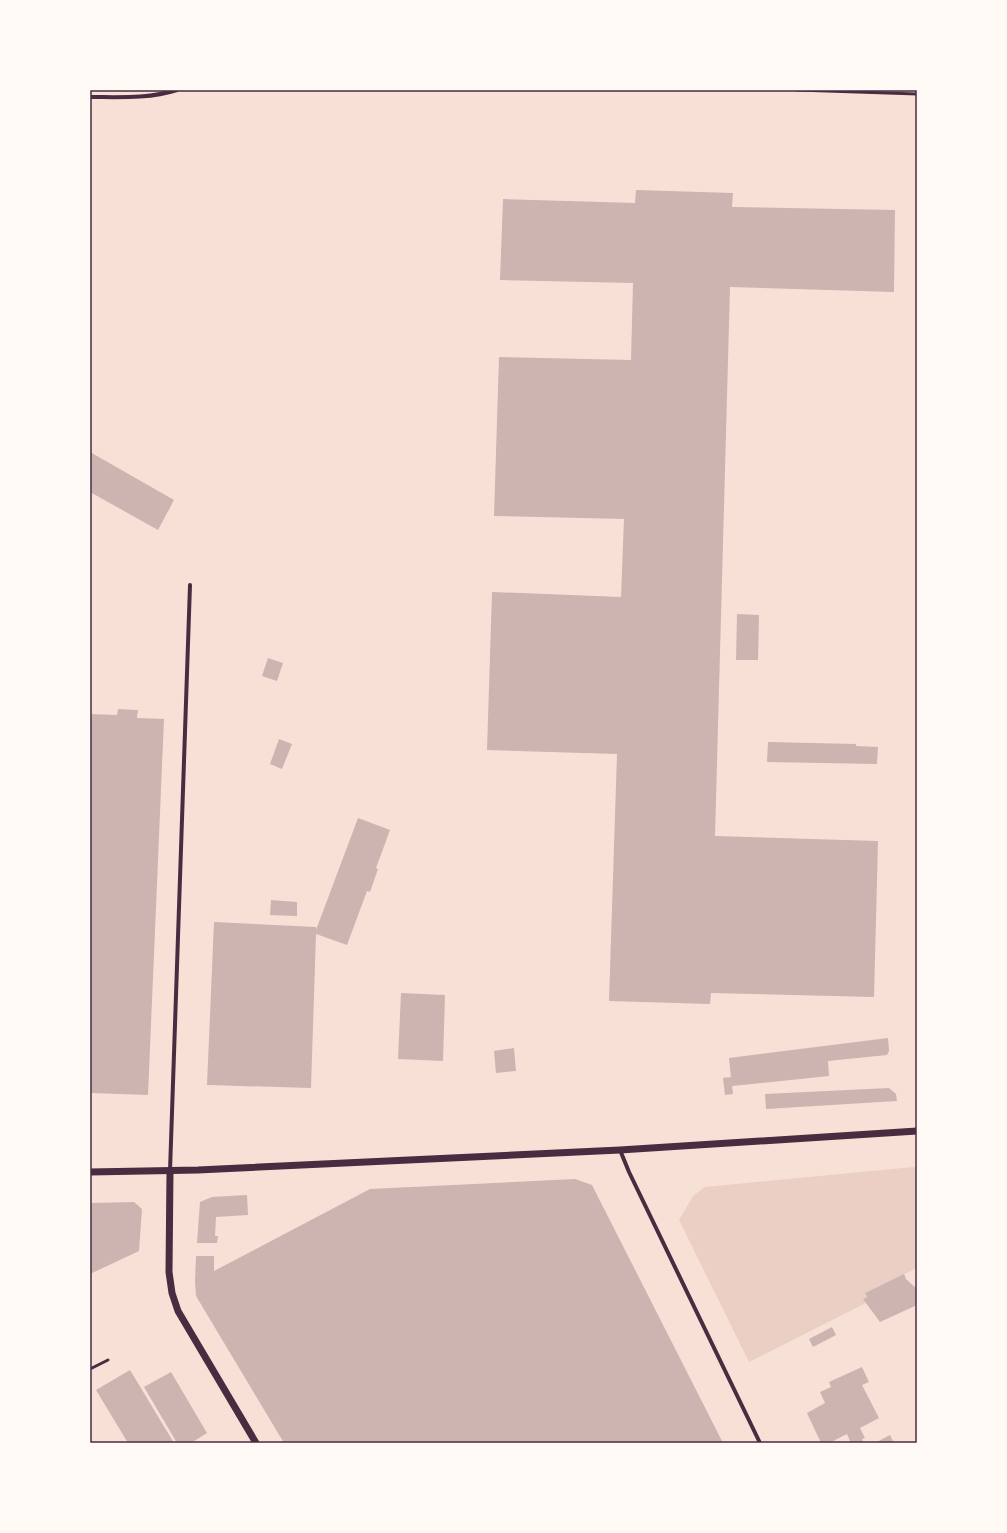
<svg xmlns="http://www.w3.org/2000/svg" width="1007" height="1533" font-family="'Public Sans',sans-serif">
	<rect width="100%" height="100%" fill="#f7e1d7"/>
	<polygon fill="#ebcfc5" points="913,1167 917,1168 917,1268 865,1293 867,1297 863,1299 866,1303 749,1362 679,1220 693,1196 705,1187"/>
	<g fill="#ccb4b1">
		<polygon points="636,190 733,193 732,207 895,210 894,292 730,287 715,836 878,841 874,997 711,993 710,1004 609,1001 617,754 487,750 492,592 621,597 624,519 494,516 499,357 631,360 633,283 500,280 503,199 635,203"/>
		<polygon points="90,452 174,500 158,530 90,492"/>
		<polygon points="737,614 759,615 758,660 736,660"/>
		<polygon points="268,658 283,663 277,681 262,676"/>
		<polygon points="118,709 138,710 137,718 164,719 148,1095 90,1093 90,714 117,715"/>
		<polygon points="279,739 292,744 282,769 270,764"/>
		<polygon points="768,742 856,744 856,746 878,747 877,764 767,762"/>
		<polygon points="358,818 390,830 376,868 378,869 370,892 367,891 347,945 316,934 311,1088 207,1085 214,922 316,927 316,930"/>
		<polygon points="271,900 297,902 297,916 270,915"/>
		<polygon points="401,993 445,995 443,1061 398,1059"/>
		<polygon points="888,1038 889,1051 887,1055 828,1061 829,1076 732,1086 733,1094 725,1095 723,1078 731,1077 729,1058"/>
		<polygon points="514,1048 516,1071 496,1073 494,1051"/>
		<polygon points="889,1088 896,1094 897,1101 766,1109 765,1094"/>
		<polygon points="575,1179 592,1185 723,1443 284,1443 196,1296 195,1281 196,1256 214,1256 214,1271 370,1189"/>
		<polygon points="247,1195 248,1215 216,1217 215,1236 218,1236 217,1243 197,1243 200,1202 212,1197"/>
		<polygon points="134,1202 142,1209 139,1251 90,1274 90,1203"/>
		<polygon points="904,1274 906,1279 917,1289 917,1305 880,1322 863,1299 867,1297 865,1293"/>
		<polygon points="832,1327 836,1335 813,1347 809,1339"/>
		<polygon points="862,1367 869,1382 862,1385 879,1418 860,1428 865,1438 862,1439 864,1443 847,1443 850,1441 847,1434 829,1443 821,1443 807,1413 825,1403 820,1392 831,1387 829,1382"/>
		<polygon points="130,1370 174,1443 128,1443 96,1390"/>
		<polygon points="171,1372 207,1433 191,1443 177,1443 144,1387"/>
		<polygon points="890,1435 894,1443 875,1443"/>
	</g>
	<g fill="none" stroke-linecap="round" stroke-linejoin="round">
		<g stroke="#4a2c40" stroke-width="3">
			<polyline points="797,90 917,94"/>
			<polyline points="90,1369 108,1360"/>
		</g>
		<g stroke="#4a2c40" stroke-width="4">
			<path d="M90 97C118 97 149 99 177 90"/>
			<polyline points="620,1150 629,1172 760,1443"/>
			<polyline points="170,1171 190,585"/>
		</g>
		<g stroke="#4a2c40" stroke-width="7">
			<polyline points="170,1171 169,1272 172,1293 178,1311 256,1443"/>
			<polyline points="90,1172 198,1170 620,1150 917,1131"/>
		</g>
	</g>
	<rect width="1007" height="1533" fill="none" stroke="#fffaf5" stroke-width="182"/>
	<rect x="91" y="91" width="825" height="1351" fill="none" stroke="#4a2c40" stroke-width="1.5"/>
</svg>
